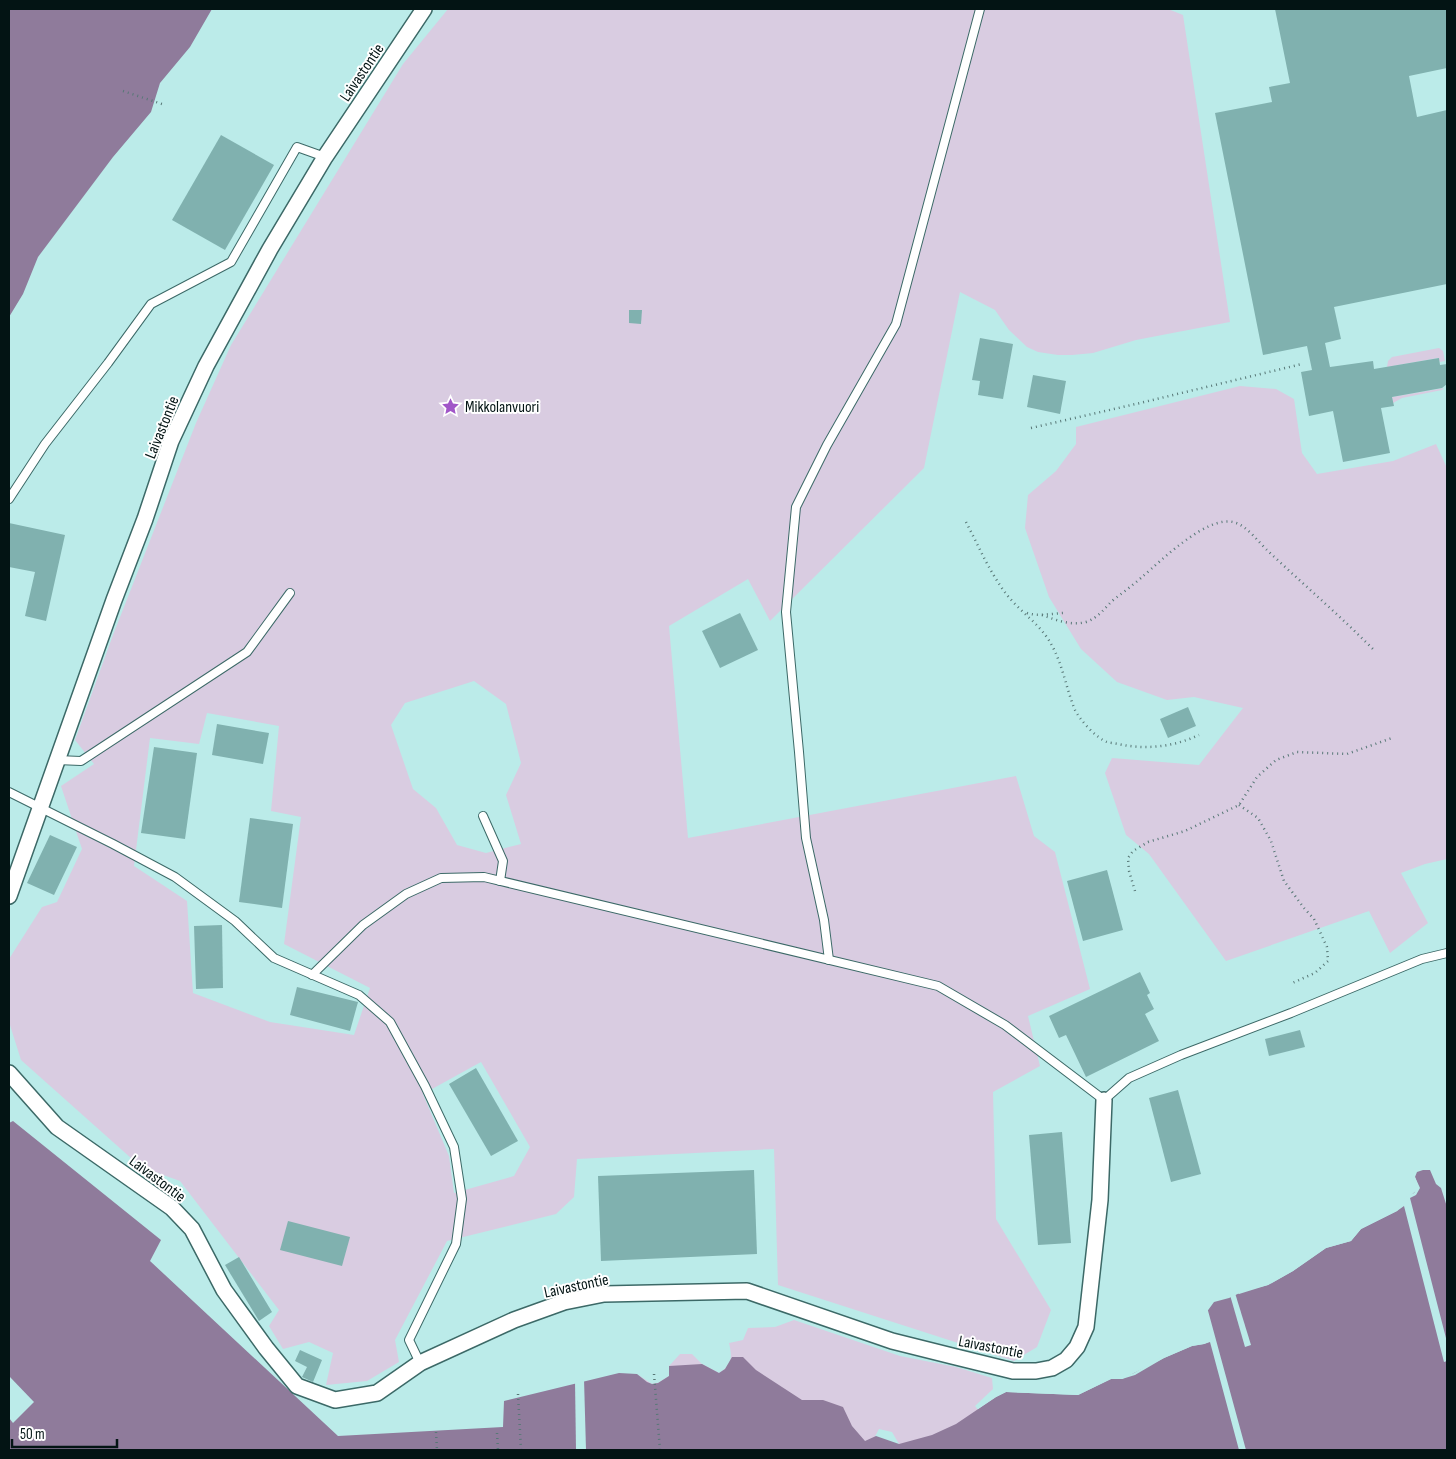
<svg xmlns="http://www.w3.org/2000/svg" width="1456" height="1459" font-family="'Sofia Sans Condensed',sans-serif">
	<rect width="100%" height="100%" fill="#bbebe9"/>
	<g fill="#d9cce1" fill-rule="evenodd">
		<path d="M448 9H1168L1183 15 1230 322 1136 340 1093 353 1072 355H1058L1038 352 1027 347 1009 330 995 310 960 292 924 468 770 621 748 579 669 626 688 838 1016 776 1034 836 1055 852 1090 989 1028 1016 1040 1066 993 1092 996 1219 1051 1310 1037 1347 1014 1361 778 1285 774 1149 577 1159 574 1197 556 1214 447 1241 395 1340 399 1362 367 1381 326 1385 333 1353 309 1342 283 1349 269 1326 279 1310 180 1181 141 1167 21 1060 9 1022V959L42 907 57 902 82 849 61 786 94 764 75 740 113 635 196 423 231 345 403 64ZM474 681 506 704 521 763 506 795 521 844 486 853 457 845 436 808 413 789 391 725 405 703ZM207 713 279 726 271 811 301 817 284 944 370 988 354 1035 270 1022 193 993 187 901 134 866 150 738 199 744ZM481 1062 530 1147 514 1176 454 1193 449 1156 423 1094Z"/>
		<polygon points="1439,348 1443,351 1445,361 1440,362 1438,358 1387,367 1388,361 1392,357"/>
		<polygon points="1240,386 1276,389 1294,399 1302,453 1317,474 1393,461 1436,444 1447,468 1447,859 1425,864 1401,873 1428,923 1390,953 1369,911 1226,961 1149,854 1126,835 1105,773 1112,758 1199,765 1243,708 1194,697 1167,700 1117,682 1081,649 1049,597 1025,528 1028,495 1056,471 1076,444 1076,427"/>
		<polygon points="1444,388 1442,390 1402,398 1393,403 1392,397"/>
		<path d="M794 1320 900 1356 956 1367 992 1378 993 1389 975 1406 978 1409 996 1397 977 1450 899 1444 892 1432 879 1429 871 1444 669 1401 637 1374 652 1384 658 1383 669 1376V1366L680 1354H692L702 1364 719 1373C733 1365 732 1356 729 1343L743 1340 748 1328 775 1327Z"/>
	</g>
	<g fill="#8f7b9b">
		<polygon points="9,9 212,9 190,47 160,83 151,112 113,157 38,257 23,294 9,317"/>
		<polygon points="13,1121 161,1240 150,1261 338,1436 503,1427 504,1401 619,1373 637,1374 647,1382 652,1384 658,1383 669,1376 669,1366 702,1364 719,1373 725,1369 732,1357 743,1357 756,1370 802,1400 823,1400 843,1407 852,1426 865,1441 876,1436 899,1444 932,1435 956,1424 996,1397 1006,1392 1078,1395 1111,1379 1122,1379 1164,1358 1192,1346 1204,1344 1211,1341 1206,1313 1214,1302 1229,1298 1244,1291 1268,1285 1293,1271 1326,1248 1351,1241 1361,1229 1397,1211 1407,1199 1419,1188 1415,1177 1417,1172 1423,1170 1430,1170 1436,1184 1441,1188 1447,1207 1447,1450 9,1450 9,1123"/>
	</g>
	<g fill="#bbebe9">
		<polygon points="1415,1177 1420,1188 1416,1195 1410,1198 1447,1342 1447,1361 1444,1362 1404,1206 1397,1211 1361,1229 1351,1241 1326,1248 1293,1271 1268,1285 1239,1294 1237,1292 1267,1282 1292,1269 1325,1246 1350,1238 1360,1227 1396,1209 1401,1205 1405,1197 1414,1193 1417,1188 1413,1178"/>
		<polygon points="1235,1293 1251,1345 1245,1347 1230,1295"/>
		<polygon points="1207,1307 1246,1450 1239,1450 1210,1342 1204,1344 1192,1346 1164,1358 1135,1375 1122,1379 1111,1379 1078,1395 1006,1392 996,1397 978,1409 976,1408 994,1395 1005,1390 1077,1392 1110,1377 1122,1377 1134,1373 1163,1356 1191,1343 1204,1342 1209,1340 1209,1333 1204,1313"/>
		<polygon points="9,1376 34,1402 13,1423 9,1418"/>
		<polygon points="584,1379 586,1450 576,1450 575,1381"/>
	</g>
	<g fill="#80b1af">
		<polygon points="1275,9 1447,9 1447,68 1409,76 1417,117 1447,110 1447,284 1334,307 1341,339 1325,343 1330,367 1373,361 1374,369 1439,358 1440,365 1447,364 1447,384 1442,388 1392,397 1394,406 1381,408 1390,453 1343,462 1333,411 1309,416 1301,372 1312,370 1307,346 1263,355 1215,113 1272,102 1269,87 1290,83"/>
		<polygon points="221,135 274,165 225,250 172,220"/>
		<polygon points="629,310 642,310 641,324 629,323"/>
		<polygon points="980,338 1013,344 1003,399 978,395 980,381 972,380"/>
		<polygon points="1033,375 1066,381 1060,414 1027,407"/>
		<polygon points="9,523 65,535 46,621 25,616 35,572 9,567"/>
		<polygon points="740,613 758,650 720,668 702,631"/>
		<polygon points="1188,707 1196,726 1168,738 1160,719"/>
		<polygon points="217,724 269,733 263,764 212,755"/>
		<polygon points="154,747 197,753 185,839 141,833"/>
		<polygon points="250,818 293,824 282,908 239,902"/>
		<polygon points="50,835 77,847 54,895 27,883"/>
		<polygon points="1107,870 1123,930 1083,941 1067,881"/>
		<polygon points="222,925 223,988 196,989 194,926"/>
		<polygon points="1140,972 1150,993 1147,995 1154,1009 1145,1014 1159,1041 1086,1077 1066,1035 1059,1038 1049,1016"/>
		<polygon points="297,987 358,1002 350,1031 290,1015"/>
		<polygon points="1300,1030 1305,1047 1269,1056 1265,1039"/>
		<polygon points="476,1068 518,1141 491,1156 449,1084"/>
		<polygon points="1178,1090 1201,1174 1171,1182 1149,1098"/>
		<polygon points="1062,1132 1071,1243 1038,1245 1029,1135"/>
		<polygon points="754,1170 757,1254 601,1261 598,1176"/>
		<polygon points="288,1221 350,1237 342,1266 280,1250"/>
		<polygon points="239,1257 272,1312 259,1321 225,1265"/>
		<polygon points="300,1350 322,1360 313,1382 302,1377 307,1367 295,1361"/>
	</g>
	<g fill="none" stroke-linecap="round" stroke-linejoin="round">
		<defs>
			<g id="lane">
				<polyline points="9,499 45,444 108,363 151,304 231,262 297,147 325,157"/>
				<polyline points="57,760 81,761 247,652 290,593"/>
				<polyline points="9,792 113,844 175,877 235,921 274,958 359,995 390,1022 425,1086 454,1147 462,1199 456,1244 409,1340 420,1363"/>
				<polyline points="483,816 503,861 500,881"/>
				<polyline points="829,960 824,920 806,838 799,752 786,612 796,507 827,445 896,324 980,9"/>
				<polyline points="312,975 363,925 406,894 441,878 484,877 938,986 1005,1025 1104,1100 1129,1078 1181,1055 1291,1013 1422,959 1447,953"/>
			</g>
			<g id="street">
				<polyline points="9,896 114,600 145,519 171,441 206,366 270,249 325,157 424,9"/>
				<polyline points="9,1073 57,1127 172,1208 192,1229 224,1290 266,1348 297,1386 335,1400 377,1393 420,1363 514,1320 564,1302 604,1294 747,1291 892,1341 952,1356 1013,1371 1036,1371 1052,1368 1066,1360 1077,1347 1086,1327 1100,1200 1104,1100"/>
			</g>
		</defs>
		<use href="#lane" stroke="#3c6967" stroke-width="10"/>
		<use href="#street" stroke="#3c6967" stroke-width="18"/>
		<g stroke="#587877" stroke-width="2.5" stroke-dasharray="1 4" stroke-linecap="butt">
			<polyline points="123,91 162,104"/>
			<polyline points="1031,428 1140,403 1302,364"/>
			<path d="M966 522C979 547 990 573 1007 595 1019 610 1035 621 1046 636 1062 658 1065 686 1075 710 1080 720 1096 738 1107 742 1110 743 1114 743 1118 744 1146 750 1173 747 1199 735"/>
			<path d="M1027 613C1039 617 1053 613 1066 613"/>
			<path d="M1042 615C1056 620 1071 626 1086 622 1098 618 1104 609 1112 601 1122 593 1132 586 1142 577 1162 560 1206 516 1233 522 1247 525 1258 542 1268 551 1303 584 1339 615 1373 649"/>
			<polyline points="1239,805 1258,818 1271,841 1284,881 1304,908 1314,919 1327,947 1328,961 1315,973 1290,984"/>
			<polyline points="1135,891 1129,871 1128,858 1133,851 1148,842 1185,831 1239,805 1257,777 1276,760 1297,752 1347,754 1392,738"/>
			<polyline points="654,1374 660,1450"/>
			<polyline points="518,1394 521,1450"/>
			<polyline points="436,1432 437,1450"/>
			<polyline points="497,1433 498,1450"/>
		</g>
		<use href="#lane" stroke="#fff" stroke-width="8"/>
		<use href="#street" stroke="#fff" stroke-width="15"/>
	</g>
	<defs>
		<symbol id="sight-bare" viewBox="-9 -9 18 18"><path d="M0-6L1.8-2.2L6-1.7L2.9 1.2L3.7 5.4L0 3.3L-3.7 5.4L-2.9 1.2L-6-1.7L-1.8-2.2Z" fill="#a156c8" stroke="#fff" stroke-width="2.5" paint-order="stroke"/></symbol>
	</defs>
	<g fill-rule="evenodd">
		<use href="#sight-bare" x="438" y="394" width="25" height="25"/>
	</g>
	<g text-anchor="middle" stroke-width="4" stroke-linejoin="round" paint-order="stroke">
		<g font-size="16" fill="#031414" stroke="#fff">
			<text transform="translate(361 72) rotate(-56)" y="6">Laivastontie</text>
			<text transform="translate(161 427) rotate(-68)" y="6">Laivastontie</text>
			<text transform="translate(158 1178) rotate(37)" y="6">Laivastontie</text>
			<text transform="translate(576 1285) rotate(-12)" y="6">Laivastontie</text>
			<text transform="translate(991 1346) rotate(11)" y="6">Laivastontie</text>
		</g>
		<g font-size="16" fill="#031414" stroke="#fff" text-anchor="start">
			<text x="465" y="412">Mikkolanvuori</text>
		</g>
	</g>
	<rect width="1456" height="1459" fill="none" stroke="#031414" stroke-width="20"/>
	<path d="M12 1439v8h105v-8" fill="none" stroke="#031414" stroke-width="2.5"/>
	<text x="20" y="1439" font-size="15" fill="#031414" stroke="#ffffff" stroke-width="4" paint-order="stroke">50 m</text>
</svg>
